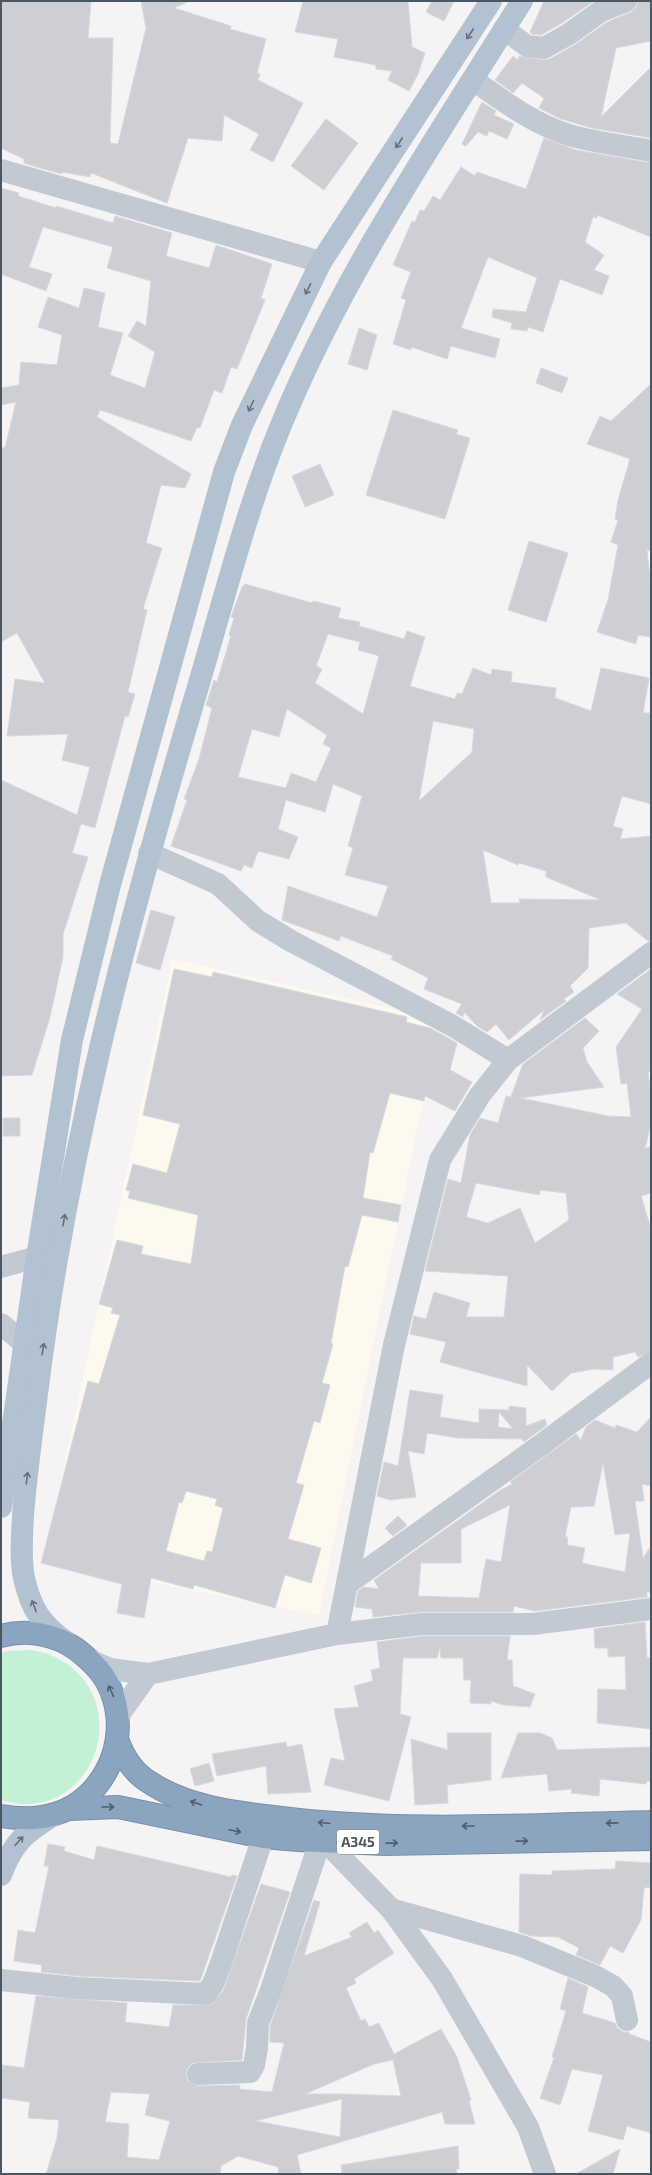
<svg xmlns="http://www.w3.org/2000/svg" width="652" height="2175" font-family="'Exo 2',sans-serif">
	<rect width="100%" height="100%" fill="#f5f3f3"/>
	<polygon fill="#fdf9ef" points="172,959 439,1019 319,1615 44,1561"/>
	<path fill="#c3f1d5" d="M32 1650C39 1652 48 1653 55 1657 132 1694 102 1809 19 1804 13 1803 7 1801 1 1800V1653L7 1651Z"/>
	<g fill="#cdcfd5" stroke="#d7d9de" fill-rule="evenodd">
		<polygon points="1,1 91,1 88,38 113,38 110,143 118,144 146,28 141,1 190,1 174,8 231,26 230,29 266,39 257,73 260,74 258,80 303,103 273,162 250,150 259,134 224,115 222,141 188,138 167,203 91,173 90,177 62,172 62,174 40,168 24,163 24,159 1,148"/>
		<polygon points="303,1 408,1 412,47 425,53 418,74 409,91 388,80 392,71 376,69 376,65 334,57 338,39 295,32"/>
		<polygon points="432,1 454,1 444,21 426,12"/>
		<polygon points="544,1 594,1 562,23 541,35 532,34 530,32"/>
		<polygon points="638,1 651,1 651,41 616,48 601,117 651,67 651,138 592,128 561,119 539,108 544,98 522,83 513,93 495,80 513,56 518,60 519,56 543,60 550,59 576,44 607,22 631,12 636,8"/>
		<polygon points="482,102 496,111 494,115 514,124 507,139 489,131 487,136 478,132 466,146 462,144"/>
		<polygon points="326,119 358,143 324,190 291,166"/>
		<polygon points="544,138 576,150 651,163 651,237 597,215 597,218 593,217 585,242 604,255 594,270 609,276 602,295 560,279 543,332 528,327 527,331 511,329 512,323 492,317 493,309 526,312 537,278 488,257 461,328 500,339 495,358 451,346 447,359 411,347 411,350 393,344 406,300 401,298 411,272 393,265 412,221 415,222 420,210 424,211 433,196 440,200 461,167 475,176 477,172 526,189"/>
		<polygon points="1,188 19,193 18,196 56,208 56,206 113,223 115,216 172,233 166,256 209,268 216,245 272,264 261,298 265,300 237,369 231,367 222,393 214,390 200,428 197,427 191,441 100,410 97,417 191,474 185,488 161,485 146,543 162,548 143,609 147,610 128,692 135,694 128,717 125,716 95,828 81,824 72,853 88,857 63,934 63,957 50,1017 32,1075 1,1076 1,780 77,815 90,767 62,760 68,734 7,736 15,679 45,683 17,633 1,642 1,447 5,448 16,402 1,405 1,388 19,385 21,362 57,365 62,335 38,327 48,297 79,308 84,288 105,293 98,327 123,333 110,375 145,388 155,352 128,336 137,321 146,326 151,281 107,268 113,247 43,227 29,267 52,274 46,291 1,274"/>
		<polygon points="359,328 377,335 367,370 348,364"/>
		<polygon points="541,368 568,378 562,393 536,383"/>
		<polygon points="651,384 651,551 647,550 651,588 651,637 638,635 636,644 597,632 608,600 618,545 611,542 618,520 615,519 618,500 630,459 587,444 600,416 611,421"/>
		<polygon points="393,410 458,430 456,434 470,438 445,519 366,495"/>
		<polygon points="320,464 334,495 305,507 292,476"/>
		<polygon points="529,541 568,553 546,622 508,610"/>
		<path d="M245 584 312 603 313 601 341 608 338 618 360 622 359 626 404 639 407 631 425 637 410 686 455 699 457 693 462 694 473 668 491 675 492 669 512 672 511 682 556 688 555 698 591 711 601 668 649 678 643 713H651V804L622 796 613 826 623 829 620 839 651 836V941H648L626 923 589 928 588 968 570 986 574 992 564 999 566 1001 540 1020 544 1010 509 1040 496 1024 487 1032 477 1026 464 1012 463 1017 456 1013 462 1004 424 989 428 978 391 959 393 956 341 936 339 941 282 920 288 886 377 917 388 886 345 875 353 848 348 846 362 796 333 784 325 812 286 800 278 829 298 837 289 859 258 851 252 868 244 865 241 871 171 846 187 800 184 799 199 759 212 708 206 705 214 680 217 682 231 636 229 635 234 618 231 617 242 587ZM328 634 360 642 358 650 379 656 363 714 315 683 322 669 316 666ZM287 709 327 735 323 744 331 748 316 782 291 773 286 788 238 777 252 729 279 737ZM433 721 474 729 472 752 419 801ZM483 850 518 865 519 863 546 871V877L601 900 519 899 520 903H491Z"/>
		<polygon points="151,910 175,917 160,970 136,963"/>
		<path d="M174 969 212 977 213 972 407 1017 406 1022 430 1028 457 1043 450 1070 472 1082 455 1111 425 1096 424 1101 390 1093 373 1153 370 1152 363 1198 401 1205 398 1222 362 1215 348 1267 345 1266 331 1343 333 1344 322 1383 330 1385 320 1423 314 1421 296 1483 304 1485 288 1539 321 1548 311 1583 285 1575 275 1608 194 1585 193 1589 151 1578 144 1618 117 1613 122 1584 41 1563 88 1381 99 1384 120 1315 111 1313 113 1308 99 1304 117 1240 143 1246 141 1254 191 1264 198 1215 128 1198 130 1191 126 1190 133 1164 167 1173 180 1124 143 1115ZM186 1491 217 1499 215 1505 223 1508 212 1552 207 1551 204 1561 166 1551 179 1502 182 1503Z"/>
		<path d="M651 969V1072L648 1071 651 1097V1124L645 1148 651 1147V1193L641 1196 651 1229V1351L638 1357 635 1352 613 1357V1370L594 1369 571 1373 552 1391 527 1365V1386L440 1362 446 1342 410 1334 414 1316 426 1319 434 1292 470 1303 466 1317H504L508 1276 425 1271 448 1179 461 1183 470 1135 480 1118 498 1123 506 1096 511 1097 523 1064 585 1018 599 1031 583 1048 587 1062 604 1087 520 1098 608 1116 631 1117 627 1083 621 1084 616 1047 642 1009 617 994ZM476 1183 539 1195 540 1190 566 1193 569 1220 535 1243 520 1208 488 1223 466 1217Z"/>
		<rect x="3" y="1118" width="17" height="18"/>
		<path d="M410 1390 443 1395 440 1417 479 1423V1409L509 1410V1406L526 1408V1426L545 1419 547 1425 524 1442 522 1439 458 1438 427 1433 424 1454 408 1451 416 1497 390 1500 377 1496 384 1462 398 1466ZM499 1412 513 1429 498 1427Z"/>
		<path d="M651 1417V1486L642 1484 644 1501H635L643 1558 651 1546V1593L647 1591V1597L535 1611 514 1606 513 1612H422L373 1617 372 1609 355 1607 358 1591 364 1587 379 1589 374 1580 499 1491 512 1484 510 1482 576 1434 581 1440 586 1427 595 1420 615 1428 616 1425 637 1432ZM603 1463 615 1535 630 1533 625 1572 582 1563 585 1548 567 1545 568 1537H565L571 1507 594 1506ZM510 1505 501 1562 486 1559 479 1598 418 1596 421 1563H461V1529Z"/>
		<polygon points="398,1516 407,1525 393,1536 385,1528"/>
		<polygon points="645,1622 647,1658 651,1658 651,1729 597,1723 598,1689 626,1690 625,1656 608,1657 608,1648 595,1648 594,1629"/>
		<polygon points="423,1636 510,1636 507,1660 512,1660 513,1686 535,1694 530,1707 504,1705 491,1701 491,1704 470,1703 471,1680 464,1680 463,1658 441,1658 440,1648 437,1658 403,1658 400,1714 411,1717 389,1801 324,1785 331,1758 345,1761 334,1709 359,1707 354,1686 373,1681 371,1670 380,1668 377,1642"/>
		<polygon points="447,1733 491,1733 491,1780 447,1785 448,1803 415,1805 411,1739 448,1750"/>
		<polygon points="518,1733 540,1733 552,1738 557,1750 651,1747 651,1782 647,1781 646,1784 600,1779 599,1796 571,1793 572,1789 549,1791 547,1774 501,1778"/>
		<polygon points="286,1742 287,1747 302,1744 311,1792 268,1794 266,1766 217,1776 212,1754"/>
		<polygon points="209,1763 214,1781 195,1786 190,1769"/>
		<polygon points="48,1844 65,1847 64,1851 94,1860 97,1846 231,1877 232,1875 237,1876 200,1981 77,1976 41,1972 42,1965 14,1961 18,1930 35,1933 49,1866 44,1866"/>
		<polygon points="616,1861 651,1863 651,1887 644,1888 641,1920 623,1953 610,1946 600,1965 576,1955 579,1948 558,1937 531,1936 519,1932 520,1874 552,1875 552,1871 615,1869"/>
		<path d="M261 1884 290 1892 246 2019 242 2060 192 2063 187 2069 186 2075 188 2081 198 2086 240 2085 239 2089 272 2092 284 2043 270 2042V2026L314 1900 320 1902 304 1956 352 1937 349 1933 367 1922 374 1933 378 1930 394 1953 354 1979 356 1983 346 1988 361 2021 365 2019 369 2027 379 2023 394 2054 441 2029 457 2057 471 2100 469 2101 475 2124H445L442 2112 297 2155 301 2174H279L278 2167 238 2156 221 2166 220 2174H46L57 2138 59 2120 28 2118 30 2102 1 2098 2 2065 24 2068 36 1996 127 2003 125 2022 169 2027 173 2005H211L223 1991ZM393 2060 401 2096 342 2094V2097V2094H305L374 2064ZM111 2092 150 2094 145 2115 170 2121 159 2160 127 2157 129 2124 105 2122ZM342 2099 340 2137 256 2121Z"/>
		<polygon points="568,1978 588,1987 582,2013 615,2023 617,2028 623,2032 629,2032 629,2034 651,2042 651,2133 627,2126 623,2140 588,2131 603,2075 572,2069 560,2105 540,2098 554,2058 552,2057 566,2011 560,2009"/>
		<polygon points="458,2146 459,2169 456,2169 457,2174 342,2174 341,2165"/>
		<polygon points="620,2149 613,2174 576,2174"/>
	</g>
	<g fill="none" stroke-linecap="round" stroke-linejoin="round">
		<defs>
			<g id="highway">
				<path d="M1 1636C26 1629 55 1634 76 1649 93 1662 107 1676 113 1696 129 1743 104 1799 55 1814 37 1820 19 1819 1 1816"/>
				<path d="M117 1739C123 1756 134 1773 149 1782 185 1806 231 1812 273 1817 398 1833 525 1825 651 1822"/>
				<polyline points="69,1809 118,1807 263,1837 298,1840 384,1844 651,1839"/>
			</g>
		</defs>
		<use href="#highway" stroke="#7690ad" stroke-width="24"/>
		<g stroke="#c1cad2" stroke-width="22">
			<polyline points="504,29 527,46 544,48 569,34 601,11 626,1"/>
			<path d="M473 80C503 101 534 124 569 135 596 143 624 145 651 151"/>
			<polyline points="1,170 321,262"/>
			<polyline points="149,853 218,884 258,921 291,941 453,1026 508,1060"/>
			<polyline points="1,1267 37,1257"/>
			<polyline points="1,1324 25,1344"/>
			<polyline points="347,1584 541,1445 651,1363"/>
			<polyline points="337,1634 394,1345 440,1160 480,1095 508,1060 651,953"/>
			<polyline points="92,1661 110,1669 148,1674 337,1634 422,1624 533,1624 651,1609"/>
			<polyline points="118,1716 148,1674"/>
			<polyline points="324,1840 391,1909 442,1979 528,2127 545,2174"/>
			<polyline points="391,1909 522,1946 595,1976 613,1986 622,1996 627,2020"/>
			<polyline points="1,1980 76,1988 206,1994 213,1984 221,1963 263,1837"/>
			<polyline points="198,2074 250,2072 254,2065 257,2048 258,2023 271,1990 320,1841"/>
		</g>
		<g stroke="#b3c2d1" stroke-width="22">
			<polyline points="1,1507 37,1257 72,1040 110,885 224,472 242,425 321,262 491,1"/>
			<path d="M66 1642C41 1624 31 1609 24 1578 20 1558 22 1536 23 1516 26 1475 32 1434 37 1394 66 1159 125 933 192 707 220 615 243 519 279 430 341 277 435 140 522 1"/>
			<path d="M1 1875C13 1842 25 1833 54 1815"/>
		</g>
		<use href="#highway" stroke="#8ba5c1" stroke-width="22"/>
	</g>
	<defs><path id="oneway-shaft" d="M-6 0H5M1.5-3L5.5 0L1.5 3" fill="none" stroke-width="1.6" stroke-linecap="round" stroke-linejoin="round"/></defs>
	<g stroke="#64717d">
		<use href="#oneway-shaft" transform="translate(470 34) rotate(123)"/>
		<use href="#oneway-shaft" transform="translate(399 143) rotate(123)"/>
		<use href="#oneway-shaft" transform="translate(308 289) rotate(117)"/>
		<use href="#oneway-shaft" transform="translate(251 406) rotate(115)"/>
		<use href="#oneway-shaft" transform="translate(64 1220) rotate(-80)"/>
		<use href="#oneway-shaft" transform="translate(43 1349) rotate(-81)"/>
		<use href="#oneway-shaft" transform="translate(27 1478) rotate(-83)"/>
		<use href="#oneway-shaft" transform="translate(34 1606) rotate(-111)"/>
		<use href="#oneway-shaft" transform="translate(19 1841) rotate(-48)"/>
	</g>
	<g stroke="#505e6b">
		<use href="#oneway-shaft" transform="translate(111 1691) rotate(-115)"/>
		<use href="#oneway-shaft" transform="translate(196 1803) rotate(-161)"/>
		<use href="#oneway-shaft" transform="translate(108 1807)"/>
		<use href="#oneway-shaft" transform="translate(324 1823) rotate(-175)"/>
		<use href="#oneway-shaft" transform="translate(612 1823) rotate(179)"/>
		<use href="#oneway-shaft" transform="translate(468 1826) rotate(180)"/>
		<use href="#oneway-shaft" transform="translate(235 1831) rotate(12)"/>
		<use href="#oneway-shaft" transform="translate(522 1841) rotate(-1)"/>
		<use href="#oneway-shaft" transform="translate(392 1843) rotate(-1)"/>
	</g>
	<g text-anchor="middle" stroke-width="3" stroke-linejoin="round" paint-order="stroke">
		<rect fill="#fff" stroke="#808990" stroke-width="1" x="337" y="1830" width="42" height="24" rx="3"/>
		<g font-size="14" font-weight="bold" fill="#4a5661">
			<text x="358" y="1847">A345</text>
		</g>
	</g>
	<rect width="652" height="2175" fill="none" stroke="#4a5661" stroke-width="4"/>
</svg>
